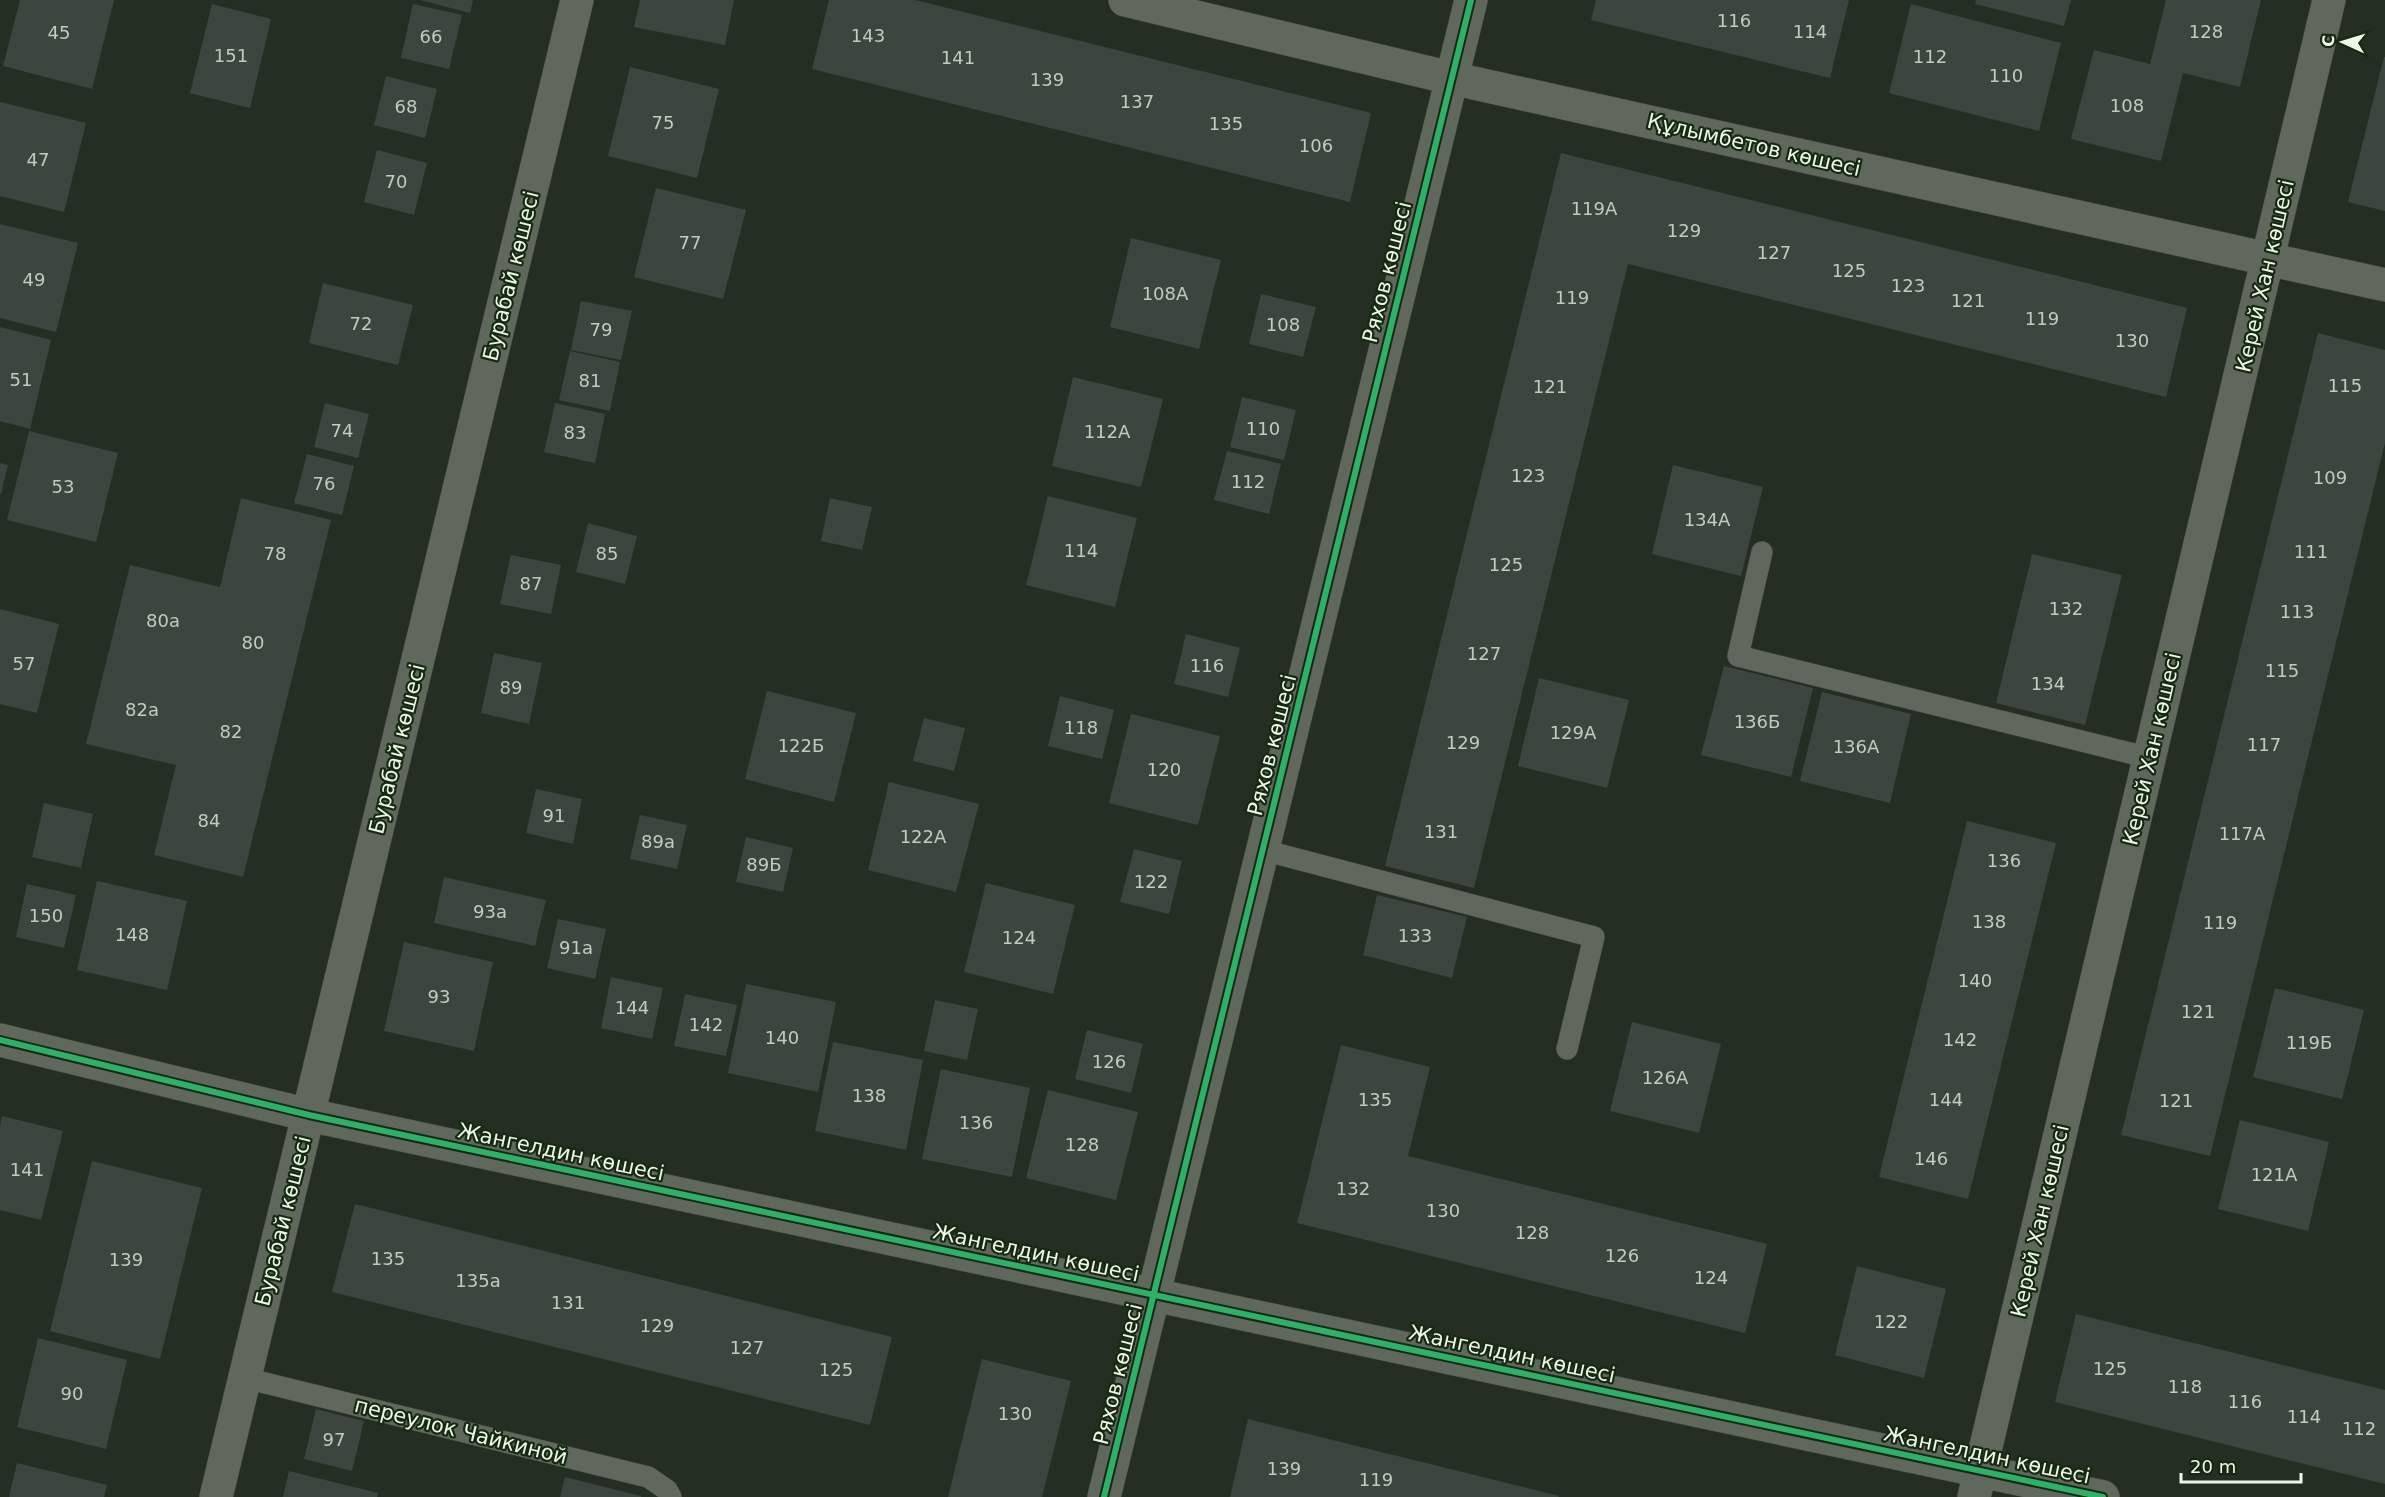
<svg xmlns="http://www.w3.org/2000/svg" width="2385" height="1497" font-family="'DejaVu Sans',sans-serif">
	<rect width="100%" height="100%" fill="#252e22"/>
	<g fill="#3c463e">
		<polygon points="20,0 114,0 92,89 3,66"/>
		<polygon points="420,0 473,0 470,13"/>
		<polygon points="640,0 734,0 725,45 634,27"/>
		<polygon points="829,0 915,0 1371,113 1350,202 812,69"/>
		<polygon points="1596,0 1849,0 1830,78 1591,20"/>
		<polygon points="1976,0 2071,0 2064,26 1975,4"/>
		<polygon points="2166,0 2261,0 2240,87 2183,73 2161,161 2071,139 2094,50 2150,64"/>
		<polygon points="212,4 271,19 250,108 190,93"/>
		<polygon points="413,4 462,15 449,69 401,58"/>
		<polygon points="1911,4 2061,43 2039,131 1889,93"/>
		<polygon points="2384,57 2385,57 2385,211 2348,202"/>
		<polygon points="630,67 719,89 697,178 608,156"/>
		<polygon points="386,76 437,89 425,138 374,125"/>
		<polygon points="0,102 86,123 64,212 0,196"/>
		<polygon points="377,150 427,163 414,215 364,202"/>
		<polygon points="1561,153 2187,308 2166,397 1628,264 1474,888 1385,866"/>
		<polygon points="656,188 746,210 723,299 634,277"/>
		<polygon points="0,224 78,243 56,332 0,318"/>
		<polygon points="1131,238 1221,260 1199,349 1110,327"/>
		<polygon points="323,283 413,305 398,365 309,343"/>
		<polygon points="1261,294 1316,307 1303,357 1249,344"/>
		<polygon points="581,301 632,311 621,360 571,350"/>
		<polygon points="0,327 51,340 30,429 0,421"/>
		<polygon points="2318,333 2385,350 2385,443 2210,1156 2121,1135"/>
		<polygon points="570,351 620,362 610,411 559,400"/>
		<polygon points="1073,377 1163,399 1141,487 1052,466"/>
		<polygon points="1242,397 1296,410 1284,460 1230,447"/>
		<polygon points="325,403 369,414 358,458 314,447"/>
		<polygon points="555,403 605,414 595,463 544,452"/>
		<polygon points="29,431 118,453 96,542 7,520"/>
		<polygon points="1227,451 1281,464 1269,514 1214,500"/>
		<polygon points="307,454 354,466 342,515 294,503"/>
		<polygon points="0,463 8,465 1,494 0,494"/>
		<polygon points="1673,465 1763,487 1741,576 1652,554"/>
		<polygon points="1048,496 1137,518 1115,607 1026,585"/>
		<polygon points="241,498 331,520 243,877 154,855 176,765 86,744 130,565 220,587"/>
		<polygon points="830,498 872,507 862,550 821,541"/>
		<polygon points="588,523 637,536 625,584 576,572"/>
		<polygon points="2032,554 2122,575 2085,725 1996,703"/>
		<polygon points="511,555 561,565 551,614 500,604"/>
		<polygon points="0,609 59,624 37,713 0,704"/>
		<polygon points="1186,634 1240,648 1228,697 1174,684"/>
		<polygon points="494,653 542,663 529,724 481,713"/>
		<polygon points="1724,666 1813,688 1791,777 1701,755"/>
		<polygon points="1539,678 1629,700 1607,788 1518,766"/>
		<polygon points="767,691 856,713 834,802 745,779"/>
		<polygon points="1822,692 1911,714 1890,803 1800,781"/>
		<polygon points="1060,696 1114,710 1102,759 1048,746"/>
		<polygon points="1131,714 1220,736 1198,825 1109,803"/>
		<polygon points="924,718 965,728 954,771 913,761"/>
		<polygon points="889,782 979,804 956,892 868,870"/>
		<polygon points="536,789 582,799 573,844 526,833"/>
		<polygon points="44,803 93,814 81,868 32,857"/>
		<polygon points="640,815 687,825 677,869 630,859"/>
		<polygon points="1967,821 2056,843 1968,1199 1879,1177"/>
		<polygon points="746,837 793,848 783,892 736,882"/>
		<polygon points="1134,849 1182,861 1169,914 1120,902"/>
		<polygon points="444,877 546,900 535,946 434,923"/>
		<polygon points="97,881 187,901 167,990 77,970"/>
		<polygon points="986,883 1075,905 1053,994 964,972"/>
		<polygon points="27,884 76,895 64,948 16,937"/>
		<polygon points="1377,895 1467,917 1452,978 1363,955"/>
		<polygon points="558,919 606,929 595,979 547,968"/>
		<polygon points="404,942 493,962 474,1051 384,1031"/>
		<polygon points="611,977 663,988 652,1039 601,1028"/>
		<polygon points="746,984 836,1002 818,1092 728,1073"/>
		<polygon points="2275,988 2364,1010 2342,1099 2253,1077"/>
		<polygon points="685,994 737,1005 726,1056 674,1046"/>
		<polygon points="935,1000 978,1009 967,1060 924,1051"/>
		<polygon points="1632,1022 1721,1044 1699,1133 1610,1111"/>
		<polygon points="1087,1030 1143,1044 1131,1093 1075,1079"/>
		<polygon points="833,1042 923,1060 906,1150 815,1131"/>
		<polygon points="1341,1045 1430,1067 1408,1156 1767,1244 1745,1333 1297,1223"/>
		<polygon points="941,1069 1030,1088 1012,1177 922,1159"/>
		<polygon points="1048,1090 1138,1112 1116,1200 1026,1178"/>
		<polygon points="2,1116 63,1131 41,1220 0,1210 0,1126"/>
		<polygon points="2240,1120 2329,1142 2308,1231 2218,1209"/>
		<polygon points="92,1161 202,1188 160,1359 50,1331"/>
		<polygon points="355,1204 892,1337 870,1425 332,1292"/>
		<polygon points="1857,1266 1946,1289 1924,1378 1835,1355"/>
		<polygon points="2076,1314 2385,1390 2385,1484 2055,1402"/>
		<polygon points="38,1338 127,1360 106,1449 17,1427"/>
		<polygon points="982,1359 1071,1381 1042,1497 948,1497"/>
		<polygon points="316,1409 364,1421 352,1471 304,1459"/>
		<polygon points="1248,1419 1559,1496 1558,1497 1230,1497"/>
		<polygon points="17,1463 107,1485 104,1497 9,1497"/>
		<polygon points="289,1471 378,1493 377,1497 283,1497"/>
		<polygon points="565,1477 641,1496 641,1497 560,1497"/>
	</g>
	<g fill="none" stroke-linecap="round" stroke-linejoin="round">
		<defs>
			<g id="service">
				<polyline points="1762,552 1738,656 2150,758"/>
				<polyline points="1263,850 1594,937 1567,1049"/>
				<polyline points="245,1378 648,1477 667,1490 671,1497"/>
			</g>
			<g id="minor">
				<polyline points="1125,0 1451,78 2385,285"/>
				<polyline points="0,1040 309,1115 2103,1497"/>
				<polyline points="1104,1497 1471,0"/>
				<polyline points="1974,1497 2329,0"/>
			</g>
			<polyline id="tertiary" points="216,1497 577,0"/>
		</defs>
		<use href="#service" stroke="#434b40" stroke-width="22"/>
		<use href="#minor" stroke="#434b40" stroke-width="34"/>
		<use href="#tertiary" stroke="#434b40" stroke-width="34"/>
		<use href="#service" stroke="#60685e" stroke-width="21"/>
		<use href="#minor" stroke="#60685e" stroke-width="33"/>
		<use href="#tertiary" stroke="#60685e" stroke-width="33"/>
		<defs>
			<g id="cycleway">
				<polyline points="0,1040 309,1115 2103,1497"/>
				<polyline points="1104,1497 1471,0"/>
			</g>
		</defs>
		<use href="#cycleway" stroke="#182913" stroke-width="10"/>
		<use href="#cycleway" stroke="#2db169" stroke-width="6"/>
	</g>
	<g text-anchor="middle" stroke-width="4.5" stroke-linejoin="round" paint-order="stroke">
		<g font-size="18" fill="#c1ccbe">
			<text x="1734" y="27">116</text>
			<text x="1810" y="38">114</text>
			<text x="2206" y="38">128</text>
			<text x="59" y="39">45</text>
			<text x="868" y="42">143</text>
			<text x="431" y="43">66</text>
			<text x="231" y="62">151</text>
			<text x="1930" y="63">112</text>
			<text x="958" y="64">141</text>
			<text x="2006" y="82">110</text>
			<text x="1047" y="86">139</text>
			<text x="1137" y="108">137</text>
			<text x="2127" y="112">108</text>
			<text x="406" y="113">68</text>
			<text x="663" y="129">75</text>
			<text x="1226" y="130">135</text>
			<text x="1316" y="152">106</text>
			<text x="38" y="166">47</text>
			<text x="396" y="188">70</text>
			<text x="1594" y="215">119А</text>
			<text x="1684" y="237">129</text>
			<text x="690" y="249">77</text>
			<text x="1774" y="259">127</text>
			<text x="1849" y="277">125</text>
			<text x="34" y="286">49</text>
			<text x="1908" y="292">123</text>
			<text x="1165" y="300">108А</text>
			<text x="1572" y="304">119</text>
			<text x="1968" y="307">121</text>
			<text x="2042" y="325">119</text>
			<text x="361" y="330">72</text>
			<text x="1283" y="331">108</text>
			<text x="601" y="336">79</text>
			<text x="2132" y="347">130</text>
			<text x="21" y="386">51</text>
			<text x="590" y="387">81</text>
			<text x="2345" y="392">115</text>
			<text x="1550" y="393">121</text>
			<text x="1263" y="435">110</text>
			<text x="342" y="437">74</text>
			<text x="1107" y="438">112А</text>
			<text x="575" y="439">83</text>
			<text x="1528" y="482">123</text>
			<text x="2330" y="484">109</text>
			<text x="1248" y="488">112</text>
			<text x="324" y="490">76</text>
			<text x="63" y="493">53</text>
			<text x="1707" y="526">134А</text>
			<text x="1081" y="557">114</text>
			<text x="2311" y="558">111</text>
			<text x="275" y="560">78</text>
			<text x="607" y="560">85</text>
			<text x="1506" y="571">125</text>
			<text x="531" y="590">87</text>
			<text x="2066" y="615">132</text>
			<text x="2297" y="618">113</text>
			<text x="163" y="627">80а</text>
			<text x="253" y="649">80</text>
			<text x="1484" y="660">127</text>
			<text x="24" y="670">57</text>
			<text x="1207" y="672">116</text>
			<text x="2282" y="677">115</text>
			<text x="2048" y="690">134</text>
			<text x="511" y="694">89</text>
			<text x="142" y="716">82а</text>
			<text x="1757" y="728">136Б</text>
			<text x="1081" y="734">118</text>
			<text x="231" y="738">82</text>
			<text x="1573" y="739">129А</text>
			<text x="1463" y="749">129</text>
			<text x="2264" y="751">117</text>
			<text x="801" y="752">122Б</text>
			<text x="1856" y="753">136А</text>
			<text x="1164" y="776">120</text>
			<text x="554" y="822">91</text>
			<text x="209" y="827">84</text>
			<text x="1441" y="838">131</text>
			<text x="2242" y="840">117А</text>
			<text x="923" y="843">122А</text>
			<text x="658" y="848">89а</text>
			<text x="2004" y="867">136</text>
			<text x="764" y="871">89Б</text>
			<text x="1151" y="888">122</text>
			<text x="490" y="918">93а</text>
			<text x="46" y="922">150</text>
			<text x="1989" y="928">138</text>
			<text x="2220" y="929">119</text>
			<text x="132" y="941">148</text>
			<text x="1415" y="942">133</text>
			<text x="1019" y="944">124</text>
			<text x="576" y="954">91а</text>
			<text x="1975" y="987">140</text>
			<text x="439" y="1003">93</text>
			<text x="632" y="1014">144</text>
			<text x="2198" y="1018">121</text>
			<text x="706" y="1031">142</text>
			<text x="782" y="1044">140</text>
			<text x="1960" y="1046">142</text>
			<text x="2309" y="1049">119Б</text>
			<text x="1109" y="1068">126</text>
			<text x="1665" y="1084">126А</text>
			<text x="869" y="1102">138</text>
			<text x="1375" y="1106">135</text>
			<text x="1946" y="1106">144</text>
			<text x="2176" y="1107">121</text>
			<text x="976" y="1129">136</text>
			<text x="1082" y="1151">128</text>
			<text x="1931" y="1165">146</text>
			<text x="27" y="1176">141</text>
			<text x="2274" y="1181">121А</text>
			<text x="1353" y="1195">132</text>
			<text x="1443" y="1217">130</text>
			<text x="1532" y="1239">128</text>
			<text x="1622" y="1262">126</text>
			<text x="388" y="1265">135</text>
			<text x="126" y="1266">139</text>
			<text x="1711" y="1284">124</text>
			<text x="478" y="1287">135а</text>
			<text x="568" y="1309">131</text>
			<text x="1891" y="1328">122</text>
			<text x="657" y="1332">129</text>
			<text x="747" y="1354">127</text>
			<text x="2110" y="1375">125</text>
			<text x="836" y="1376">125</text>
			<text x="2185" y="1393">118</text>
			<text x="72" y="1400">90</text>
			<text x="2245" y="1408">116</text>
			<text x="1015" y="1420">130</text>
			<text x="2304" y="1423">114</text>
			<text x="2359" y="1435">112</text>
			<text x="334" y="1446">97</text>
			<text x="1284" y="1475">139</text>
			<text x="1376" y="1486">119</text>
		</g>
		<g font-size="21" fill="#edf8e9" stroke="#182913">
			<text transform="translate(1754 145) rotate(13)" y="7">Құлымбетов көшесі</text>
			<text transform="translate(1387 272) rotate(-76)" y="7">Ряхов көшесі</text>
			<text transform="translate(511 276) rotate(-76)" y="7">Бурабай көшесі</text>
			<text transform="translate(2265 276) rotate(-77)" y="7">Керей Хан көшесі</text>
			<text transform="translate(1272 745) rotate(-76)" y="7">Ряхов көшесі</text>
			<text transform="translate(397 749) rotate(-76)" y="7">Бурабай көшесі</text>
			<text transform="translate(2152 749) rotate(-77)" y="7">Керей Хан көшесі</text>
			<text transform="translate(561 1152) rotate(12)" y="7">Жангелдин көшесі</text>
			<text transform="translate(283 1221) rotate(-76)" y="7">Бурабай көшесі</text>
			<text transform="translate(2040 1221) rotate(-77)" y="7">Керей Хан көшесі</text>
			<text transform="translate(1036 1253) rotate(12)" y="7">Жангелдин көшесі</text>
			<text transform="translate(1512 1354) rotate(12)" y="7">Жангелдин көшесі</text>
			<text transform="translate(1118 1374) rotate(-76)" y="7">Ряхов көшесі</text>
			<text transform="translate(461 1431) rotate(14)" y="7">переулок Чайкиной</text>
			<text transform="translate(1987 1455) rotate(12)" y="7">Жангелдин көшесі</text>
		</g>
	</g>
	<g transform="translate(2343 42) rotate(274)" stroke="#182913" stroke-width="4.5" paint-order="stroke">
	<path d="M0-4.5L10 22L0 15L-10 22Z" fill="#edf8e9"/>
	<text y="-9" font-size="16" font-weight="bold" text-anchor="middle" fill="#edf8e9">С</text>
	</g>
	<path d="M2181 1473v9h120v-9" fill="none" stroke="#edf8e9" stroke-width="3"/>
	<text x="2190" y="1473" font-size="18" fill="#edf8e9" stroke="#182913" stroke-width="4.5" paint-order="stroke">20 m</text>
</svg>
